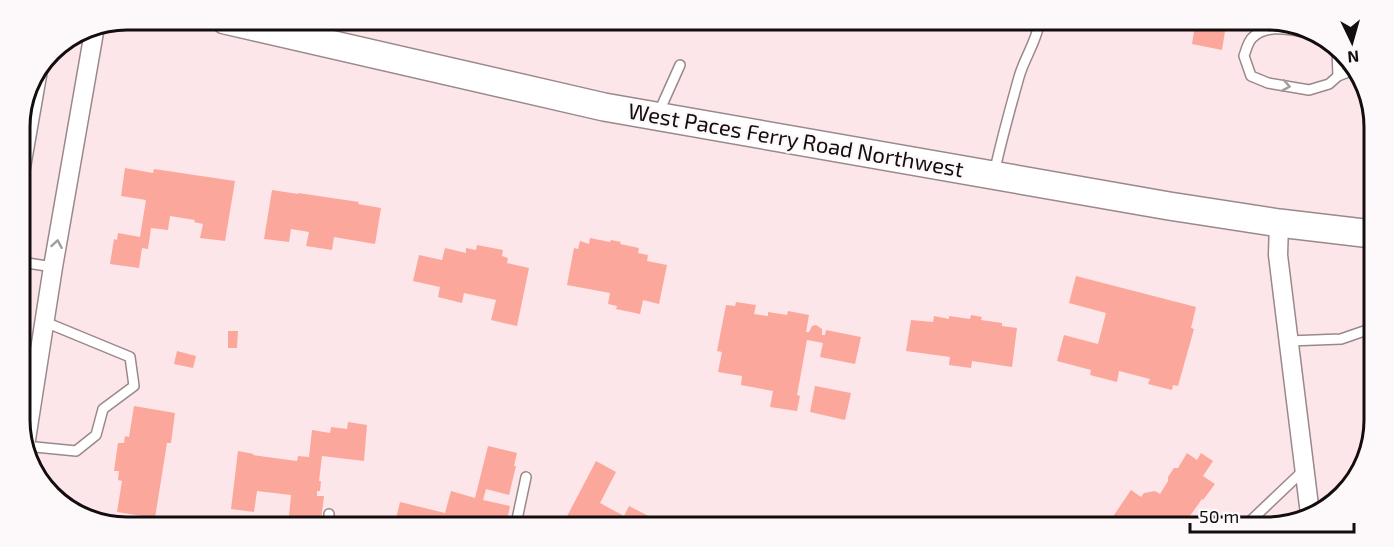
<svg xmlns="http://www.w3.org/2000/svg" width="1394" height="547" font-family="'Exo 2',sans-serif">
	<rect width="100%" height="100%" fill="#fce6e9"/>
	<g fill="#fca79b">
		<polygon points="1195,25 1226,25 1222,50 1192,44"/>
		<polygon points="125,168 153,173 154,169 235,181 225,241 200,238 203,224 194,222 195,220 170,216 168,230 151,228 148,249 142,248 139,268 110,264 114,239 117,240 118,233 140,237 146,200 121,196"/>
		<polygon points="272,190 298,194 298,193 359,202 358,204 381,208 375,244 334,237 332,250 306,246 309,232 291,229 289,242 264,239"/>
		<polygon points="590,238 610,242 611,240 621,242 620,244 639,248 638,253 648,255 647,261 667,265 659,304 643,300 640,314 616,309 617,306 608,304 610,293 567,285 574,248 578,249 580,241 589,244"/>
		<polygon points="477,245 503,250 502,256 508,258 507,263 529,268 517,326 491,320 496,300 464,293 462,303 438,297 440,287 413,281 419,255 442,260 445,248 466,253 466,248 476,250"/>
		<polygon points="1076,276 1196,307 1191,328 1194,329 1178,386 1173,385 1172,390 1148,384 1150,379 1119,371 1117,382 1090,375 1091,370 1057,361 1064,335 1098,344 1106,313 1069,303"/>
		<polygon points="736,302 756,305 754,314 768,316 768,312 787,315 788,311 809,315 806,332 809,332 812,326 816,325 822,329 822,335 825,335 826,330 861,337 855,364 820,357 823,343 807,340 797,395 800,396 797,411 770,407 773,391 741,385 742,376 718,372 722,352 717,351 726,305 735,306"/>
		<polygon points="971,315 982,317 981,320 1002,323 1002,326 1017,328 1012,367 972,361 971,368 949,365 950,357 906,351 911,320 933,322 934,316 949,319 949,316 970,319"/>
		<polygon points="228,331 238,331 237,348 228,348"/>
		<polygon points="177,351 196,356 193,368 174,364"/>
		<polygon points="815,386 851,393 845,420 810,412"/>
		<polygon points="134,406 175,413 171,443 167,443 155,518 117,512 122,481 118,480 119,471 114,471 118,443 124,443 125,436 129,437"/>
		<polygon points="348,422 367,425 364,461 322,456 319,481 321,481 320,491 317,491 317,496 324,496 321,520 289,516 291,495 257,491 254,512 231,509 238,451 254,454 253,455 297,461 298,456 309,457 312,430 330,433 331,427 347,429"/>
		<polygon points="488,446 517,453 514,466 516,466 509,495 486,489 483,500 510,506 506,524 395,523 400,502 445,513 451,491 475,498"/>
		<polygon points="1187,453 1197,460 1201,453 1213,461 1203,476 1215,484 1203,500 1202,499 1182,527 1117,527 1110,521 1131,490 1141,497 1144,493 1155,491 1160,494 1168,481 1168,477 1174,468 1178,468"/>
		<polygon points="596,461 616,472 600,503 624,516 629,506 664,524 563,524"/>
	</g>
	<g fill="none" stroke-linecap="round" stroke-linejoin="round">
		<defs>
			<g id="lane">
				<path d="M1315 34C1295 31 1268 22 1252 38 1248 42 1246 50 1244 56L1251 76 1268 83 1309 90 1329 84 1338 76 1354 70"/>
				<polyline points="1337,49 1338,76"/>
				<polyline points="658,114 680,65"/>
				<path d="M994 174C1001 141 1010 109 1019 77 1024 59 1036 42 1039 24"/>
				<polyline points="21,262 53,267"/>
				<polyline points="1289,341 1341,339 1370,329"/>
				<polyline points="25,446 76,451 96,435 103,409 134,386 130,357 45,322"/>
				<polyline points="329,523 329,514"/>
				<polyline points="516,524 526,477"/>
				<polyline points="1244,527 1305,469"/>
			</g>
			<g id="street">
				<polyline points="20,173 38,70"/>
				<polyline points="1279,223 1278,255 1310,514"/>
				<polyline points="25,446 53,267 94,32"/>
			</g>
			<polyline id="secondary" points="225,20 604,107 1169,206 1279,223 1372,234"/>
		</defs>
		<use href="#lane" stroke="#9b888a" stroke-width="12"/>
		<use href="#street" stroke="#9b888a" stroke-width="21"/>
		<use href="#secondary" stroke="#9b888a" stroke-width="30"/>
		<use href="#lane" stroke="#fff" stroke-width="9"/>
		<use href="#street" stroke="#fff" stroke-width="18"/>
		<use href="#secondary" stroke="#fff" stroke-width="27"/>
	</g>
	<defs><path id="oneway-chevron" d="M-2-3.5L2.5 0L-2 3.5" fill="none" stroke-width="1.6" stroke-linecap="round" stroke-linejoin="round" transform="scale(1.5)"/></defs>
	<g stroke="#a19e9f">
		<use href="#oneway-chevron" transform="translate(1286 86) rotate(10)"/>
		<use href="#oneway-chevron" transform="translate(57 244) rotate(-80)"/>
	</g>
	<g text-anchor="middle" stroke-width="5" stroke-linejoin="round" paint-order="stroke">
		<g font-size="22" fill="#140d0e" stroke="#fdf8f9">
			<text transform="translate(796 140) rotate(10)" y="8">West Paces Ferry Road Northwest</text>
		</g>
	</g>
	<path d="M0 0H1394V547H0ZM127 30H1267A97 97 0 0 1 1364 127V420A97 97 0 0 1 1267 517H127A97 97 0 0 1 30 420V127A97 97 0 0 1 127 30Z" fill="#fdf8f9" fill-rule="evenodd"/>
	<path fill="none" stroke="#140d0e" stroke-width="3" d="M127 30H1267A97 97 0 0 1 1364 127V420A97 97 0 0 1 1267 517H127A97 97 0 0 1 30 420V127A97 97 0 0 1 127 30Z"/>
	<g transform="translate(1352 42) rotate(175)" stroke="#fdf8f9" stroke-width="4.5" paint-order="stroke">
	<path d="M0-4.5L10 22L0 15L-10 22Z" fill="#140d0e"/>
	<text y="-9" font-size="16" font-weight="bold" text-anchor="middle" fill="#140d0e">N</text>
	</g>
	<path d="M1190 523v9h164v-9" fill="none" stroke="#140d0e" stroke-width="3"/>
	<text x="1199" y="523" font-size="18" fill="#140d0e" stroke="#fdf8f9" stroke-width="4.5" paint-order="stroke">50 m</text>
</svg>
